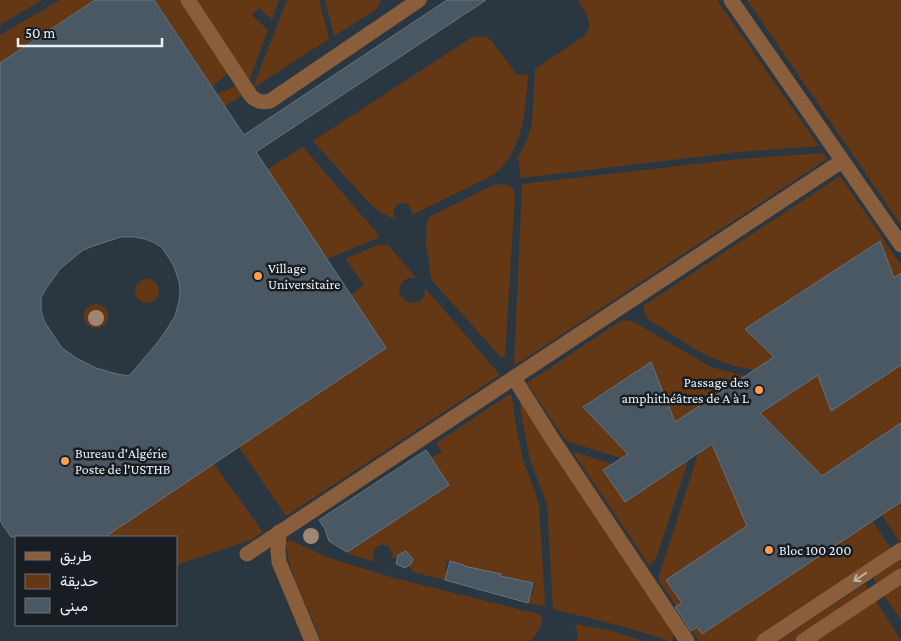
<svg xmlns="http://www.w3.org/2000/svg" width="901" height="641" font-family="'Crimson Pro',Vazirmatn,serif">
	<rect width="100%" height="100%" fill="#2a3741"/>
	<g fill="#643815">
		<polygon points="0,0 42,0 0,25"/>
		<polygon points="60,0 95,0 0,63 0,35"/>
		<polygon points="154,0 183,0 229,72 212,87"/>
		<polygon points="193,0 279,0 272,20 259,8 252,15 268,30 249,81"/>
		<polygon points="287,0 319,0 329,39 253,88"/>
		<polygon points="325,0 381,0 378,6 375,10 334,36"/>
		<path d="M578 0H717L819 146 739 152 521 178 518 157 527 140 532 123 535 69 583 37C596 24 585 13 578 0Z"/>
		<polygon points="747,0 901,0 901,225"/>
		<path d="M478 36 486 37 491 40 516 74 520 75 528 74C526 100 525 129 512 153 500 176 482 180 461 191 444 199 428 207 412 215 412 201 398 198 393 212L396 220 380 212 370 204 313 141 471 38Z"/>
		<polygon points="238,85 244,94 225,106 217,94"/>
		<polygon points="303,147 378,234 378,238 327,259 267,170"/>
		<polygon points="823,153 827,159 514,366 522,184 739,159"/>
		<polygon points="840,176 901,265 901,273 894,278 879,241 745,329 774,357 754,370 734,366 713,358 700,352 649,320 644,311 643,306"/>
		<polygon points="501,184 512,187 515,193 505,355 502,358 432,281 430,273 429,259 426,247 427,221 429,217 491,186"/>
		<path d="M378 245H386L389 246 416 278H408C380 294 426 319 425 288L500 375 286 516 239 447 386 348 351 295 364 285 345 259Z"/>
		<circle cx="147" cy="291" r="12"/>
		<circle cx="96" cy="316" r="12"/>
		<polygon points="622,320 632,321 711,367 745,376 675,422 651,362 583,406 628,453 621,458 566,441 527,383"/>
		<polygon points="901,365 901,423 667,580 682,603 676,606 659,581 659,576 698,454 712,445 737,503 804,459 760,413 818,375 831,411"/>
		<path d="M510 394 512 396 515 421 523 460 534 488 539 506 545 602 544 606 528 603 531 593 533 594 535 583 519 580 498 584 500 574 482 590 457 583 464 565 447 561 445 571 447 572 445 580 413 572 409 566 411 564 412 559 410 555 404 552 399 554 397 558 392 557C393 536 364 545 376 562L352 555 347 552 446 487 431 458 442 452 436 443Z"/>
		<path d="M520 401 674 632 672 641H669C632 628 594 619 556 610L553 608 547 504 530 460 521 413Z"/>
		<polygon points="572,451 612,464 603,470 625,502 688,461 657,556 653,562 649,565"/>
		<polygon points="214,464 263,532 251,540 176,565 176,537 105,537"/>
		<polygon points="901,502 901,544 882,515"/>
		<polygon points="872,521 893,551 758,641 699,641 681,614 687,611 703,634"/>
		<path d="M290 540 327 557 361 568 394 578 538 614 541 616C543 627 537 633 530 641H321C310 608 290 579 286 544V542Z"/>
		<polygon points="901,559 901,569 877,585 873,578"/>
		<polygon points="901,582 901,620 883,594"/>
		<polygon points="865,584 869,590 792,641 778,641"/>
		<polygon points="875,599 901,641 812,641"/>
		<path d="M574 624 608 630 643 641H576C579 635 578 630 574 624Z"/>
	</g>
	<g fill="#4a5863" stroke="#667580" fill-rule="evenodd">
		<path d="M95 0H154L244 135 447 0H486L256 152 386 348 105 537H11L0 521V63ZM121 237H135L145 239 155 243 162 248 173 264 179 281 180 290 179 302 175 316 167 329 158 342 129 376 117 374 96 368 78 359 62 348 44 321 41 310V298L45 290 60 269 83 250 96 245Z"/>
		<polygon points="880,241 894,278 901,273 901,365 831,411 818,375 760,413 822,476 901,423 901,502 702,634 697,627 691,631 675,607 682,603 666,580 747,526 712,444 625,502 603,470 628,454 583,407 651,362 675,422 774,357 745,329"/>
		<polygon points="426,450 449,485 347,552 329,541 325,529 319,520"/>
		<polygon points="406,551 413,559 411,564 405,568 396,564 398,555"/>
		<polygon points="450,561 464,565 464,566 501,574 500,576 533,583 528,603 445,580"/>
	</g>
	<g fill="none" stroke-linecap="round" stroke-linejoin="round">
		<g stroke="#8a5d3b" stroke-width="15">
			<path d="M188 0 251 96C257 102 262 103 270 101L419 0"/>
			<polyline points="731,0 901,245"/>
			<polyline points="514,378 553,440 687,641"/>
			<polyline points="279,532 278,551 279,562 312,641"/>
			<polyline points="247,554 842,161"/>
			<polyline points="764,641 901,550"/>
			<polyline points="803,641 901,576"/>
		</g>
	</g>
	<g fill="#9f8674">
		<circle cx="96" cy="318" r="8"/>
		<circle cx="311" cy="536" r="8"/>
	</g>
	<defs><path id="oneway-shaft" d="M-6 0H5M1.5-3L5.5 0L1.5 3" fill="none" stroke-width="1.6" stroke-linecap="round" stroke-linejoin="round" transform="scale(1.25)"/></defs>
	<use stroke="#bfafa4" href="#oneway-shaft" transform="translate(860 577) rotate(146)"/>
	<g fill="#fc9d53" stroke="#181d22" stroke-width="2">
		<circle cx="258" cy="276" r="5"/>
		<circle cx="759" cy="390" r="5"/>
		<circle cx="65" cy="461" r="5"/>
		<circle cx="769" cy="550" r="5"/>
	</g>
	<g text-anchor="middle" stroke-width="5" stroke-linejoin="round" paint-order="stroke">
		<g font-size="14" fill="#eaf2f9" stroke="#181d22" text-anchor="start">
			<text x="268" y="273">Village<tspan x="268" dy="16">Universitaire</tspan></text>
			<text x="749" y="387" text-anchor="end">Passage des<tspan x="749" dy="16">amphithéâtres de A à L</tspan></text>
			<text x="75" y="458">Bureau d'Algérie<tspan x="75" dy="16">Poste de l'USTHB</tspan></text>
			<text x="779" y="555">Bloc 100 200</text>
		</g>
	</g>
	<rect x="15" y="536" width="162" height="90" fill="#181d22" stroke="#6c7278"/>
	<rect x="25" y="552" width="25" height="8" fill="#8a5d3b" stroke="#6c7278"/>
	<text x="60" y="561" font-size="15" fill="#eaf2f9">طريق</text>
	<rect x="25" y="574" width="25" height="15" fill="#643815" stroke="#6c7278"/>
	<text x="60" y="586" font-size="15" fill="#eaf2f9">حديقة</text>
	<rect x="25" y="598" width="25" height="15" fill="#4a5863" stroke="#6c7278"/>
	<text x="60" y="611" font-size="15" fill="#eaf2f9">مبنى</text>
	<path d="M18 38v8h144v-8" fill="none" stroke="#eaf2f9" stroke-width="2.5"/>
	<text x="25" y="38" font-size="15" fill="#eaf2f9" stroke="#181d22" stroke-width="4" paint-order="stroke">50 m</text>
</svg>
